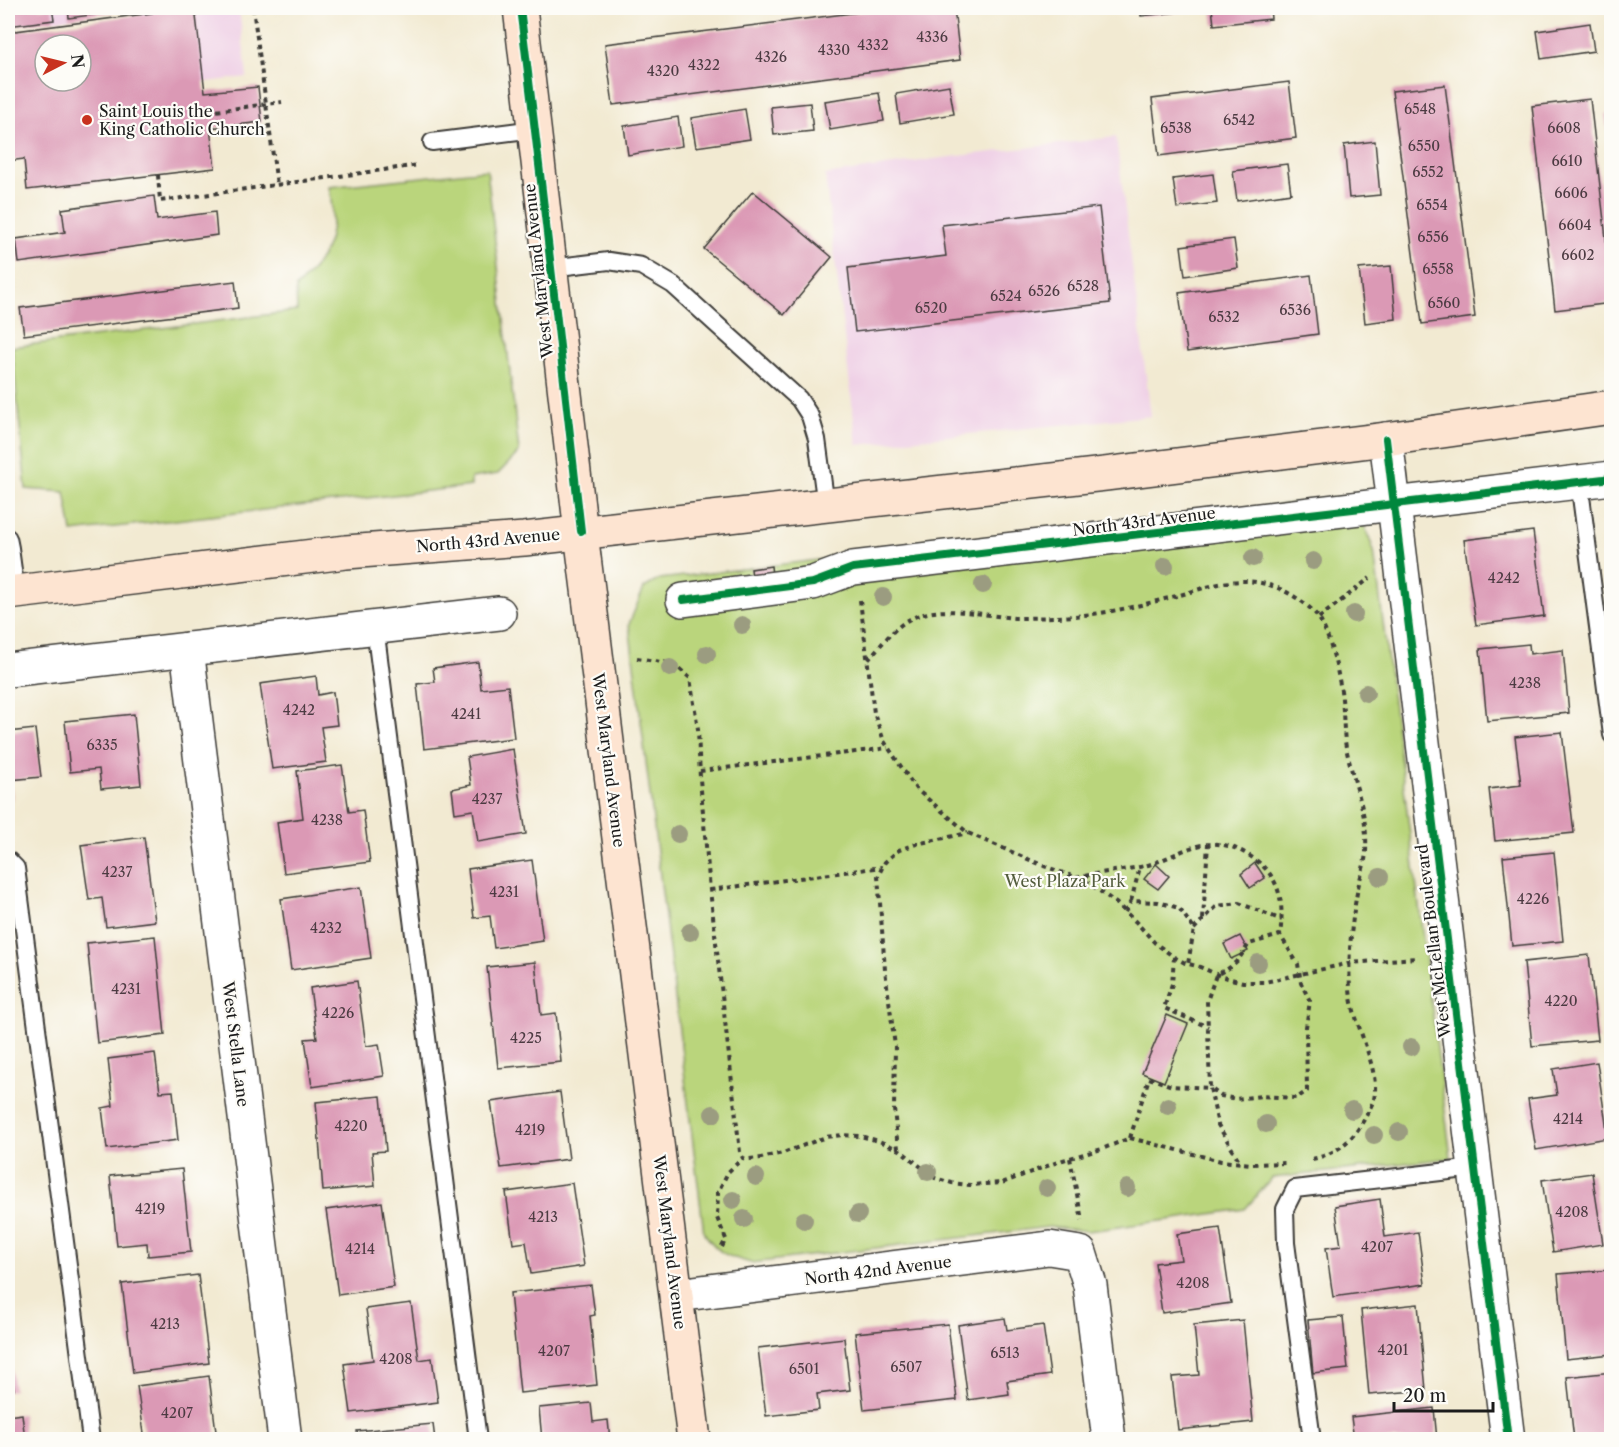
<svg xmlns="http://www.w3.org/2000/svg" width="1619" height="1447" font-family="'Libre Caslon Text',serif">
	<rect width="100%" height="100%" fill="#fdfcf7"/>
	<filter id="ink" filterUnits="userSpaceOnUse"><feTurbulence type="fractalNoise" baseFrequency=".0167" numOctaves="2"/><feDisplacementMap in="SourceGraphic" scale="12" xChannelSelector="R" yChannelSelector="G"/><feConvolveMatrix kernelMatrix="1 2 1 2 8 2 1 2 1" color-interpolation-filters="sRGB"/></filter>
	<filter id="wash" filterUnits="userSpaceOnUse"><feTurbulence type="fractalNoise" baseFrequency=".008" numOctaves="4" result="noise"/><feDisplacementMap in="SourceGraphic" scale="24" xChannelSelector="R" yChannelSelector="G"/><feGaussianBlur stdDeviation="1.35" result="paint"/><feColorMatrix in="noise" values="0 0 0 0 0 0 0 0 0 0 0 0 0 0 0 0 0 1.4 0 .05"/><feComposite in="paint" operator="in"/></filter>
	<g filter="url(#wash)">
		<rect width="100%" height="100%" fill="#f2ead2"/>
		<g fill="#efd0e6">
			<polygon points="8,8 239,8 247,77 149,89 141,8 8,27"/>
			<polygon points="1116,137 1151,416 857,445 825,175 934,159"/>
		</g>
		<g fill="#bad57b" stroke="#6b784c" stroke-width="1.5">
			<path d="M487 170 519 452 498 474 471 478V486L72 532 65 492 26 489 12 347 297 311 296 287C329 257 338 231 329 187Z"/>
			<path d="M1353 496 1374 551 1451 1158 1272 1178 1245 1209 1104 1229 1087 1231 1049 1227 751 1263C726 1256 720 1255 704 1233L629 624 644 588 660 579Z"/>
		</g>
		<g id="blocks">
			<g fill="#db99b5" fill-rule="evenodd">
				<polygon points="8,8 52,8 54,20 8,26"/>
				<polygon points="68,8 120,8 121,11 69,18"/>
				<path d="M152 8H195L205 92 258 87 262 122 210 128 215 168 27 190 24 159 8 161V32L152 13ZM45 45H81V81H45Z"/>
				<polygon points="892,8 954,8 960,60 613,105 605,44"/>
				<polygon points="1140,8 1207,8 1207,9 1141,16"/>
				<polygon points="1212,8 1270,8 1271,19 1214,25"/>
				<polygon points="1590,23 1594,51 1541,59 1537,31"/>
				<polygon points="1289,82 1296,138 1159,156 1152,99"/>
				<polygon points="949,85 954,114 900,123 896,94"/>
				<polygon points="1445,85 1475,317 1422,324 1392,91"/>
				<polygon points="879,93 884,121 830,130 825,101"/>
				<polygon points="1590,99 1612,291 1612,303 1555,310 1532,106"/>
				<polygon points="810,103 813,131 774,135 771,107"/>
				<polygon points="745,109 750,139 696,147 691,118"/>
				<polygon points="1612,113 1612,149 1610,149 1605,114"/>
				<polygon points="678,117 682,146 628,155 624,126"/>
				<polygon points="1375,141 1380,195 1349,198 1344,145"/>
				<polygon points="1287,164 1291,193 1237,201 1233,171"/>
				<polygon points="1213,174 1217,203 1177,208 1173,179"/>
				<polygon points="753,191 832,257 784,315 704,249"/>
				<polygon points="154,196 157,220 215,212 217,235 19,263 16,239 65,232 62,209"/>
				<polygon points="1099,207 1110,303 855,332 848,268 946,256 942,225"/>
				<polygon points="1234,239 1238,268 1185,276 1181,246"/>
				<polygon points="1391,266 1396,319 1365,323 1359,269"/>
				<polygon points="1311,275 1318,334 1187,352 1179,293"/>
				<polygon points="235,281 238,308 24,335 20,308"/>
				<polygon points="1533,531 1544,616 1476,625 1464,540"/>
				<polygon points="771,566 772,575 752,577 751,569"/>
				<polygon points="1529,644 1530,654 1563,650 1569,713 1487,721 1480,649"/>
				<polygon points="478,662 481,689 508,686 514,738 424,749 417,684 435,682 433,668"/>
				<polygon points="316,676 318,695 333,692 337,725 321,727 326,762 272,769 260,684"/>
				<polygon points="134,714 141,785 101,789 99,769 70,772 65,721"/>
				<polygon points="35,729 41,777 10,780 13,800 8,801 8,732"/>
				<polygon points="1562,732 1574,833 1495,841 1489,789 1521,785 1515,737"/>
				<polygon points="513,749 526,834 478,842 473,810 455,813 452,789 471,785 467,757"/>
				<polygon points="342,765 349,812 363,810 370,862 284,873 277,822 303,818 297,771"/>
				<polygon points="144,837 155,921 106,927 102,898 89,900 81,845"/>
				<polygon points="1554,852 1563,941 1512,946 1503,857"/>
				<polygon points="532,860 543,941 494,948 490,916 474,918 468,869"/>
				<polygon points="1255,863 1265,878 1250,888 1241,874"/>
				<polygon points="1156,864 1169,876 1158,889 1144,879"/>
				<polygon points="361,887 371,958 291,970 281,899"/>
				<polygon points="155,936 165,1035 97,1043 87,943"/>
				<polygon points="1240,936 1248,951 1231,959 1224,944"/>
				<polygon points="1589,955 1598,1040 1532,1046 1524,962"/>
				<polygon points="535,962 541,1015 556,1013 561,1062 498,1068 487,967"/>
				<polygon points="357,981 366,1046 379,1044 384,1076 312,1087 305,1039 317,1038 310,988"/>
				<polygon points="1167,1015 1188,1024 1164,1082 1142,1073"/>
				<polygon points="155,1053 160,1092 173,1091 178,1140 107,1149 102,1108 113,1106 108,1059"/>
				<polygon points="1597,1062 1608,1138 1536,1150 1528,1099 1557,1095 1553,1069"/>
				<polygon points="560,1092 569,1159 501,1168 491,1102"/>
				<polygon points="381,1096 386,1151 372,1152 375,1186 323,1191 316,1102"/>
				<polygon points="182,1169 191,1252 148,1256 147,1243 117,1246 110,1176"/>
				<polygon points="1592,1173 1603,1244 1553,1252 1542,1180"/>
				<polygon points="572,1183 584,1266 531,1274 526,1242 513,1244 506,1192"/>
				<polygon points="1380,1199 1385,1237 1418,1232 1425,1284 1333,1297 1326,1248 1341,1246 1335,1206"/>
				<polygon points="382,1202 394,1287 338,1295 326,1210"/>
				<polygon points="1220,1228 1231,1303 1162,1313 1155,1263 1181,1260 1177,1234"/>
				<polygon points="1610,1270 1612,1287 1612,1354 1566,1359 1558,1274"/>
				<polygon points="198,1275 209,1363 133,1373 122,1284"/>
				<polygon points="591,1285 595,1315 590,1316 597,1385 520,1393 510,1293"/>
				<polygon points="411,1303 419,1360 432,1358 438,1402 351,1413 344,1364 373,1360 366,1309"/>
				<polygon points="1418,1304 1426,1390 1369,1395 1361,1310"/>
				<polygon points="1343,1317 1348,1369 1313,1373 1308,1320"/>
				<polygon points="1005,1318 1007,1330 1043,1325 1050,1375 1007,1381 1009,1394 968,1400 958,1325"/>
				<polygon points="1243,1320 1253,1422 1178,1430 1172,1377 1199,1375 1194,1325"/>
				<polygon points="948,1324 957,1400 864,1410 855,1333"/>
				<polygon points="844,1338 850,1390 817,1394 819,1410 766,1416 758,1348"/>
				<polygon points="8,1352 9,1352 14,1390 8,1391"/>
				<polygon points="1612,1372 1612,1440 1574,1440 1567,1377"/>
				<polygon points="209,1376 217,1440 145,1440 137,1386"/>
				<polygon points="591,1403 593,1422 608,1420 610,1440 542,1440 539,1408"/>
				<polygon points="1434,1408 1437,1440 1354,1440 1351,1417"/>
				<polygon points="22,1414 25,1440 8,1440 8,1416"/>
				<polygon points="433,1424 435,1440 358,1440 357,1431"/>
			</g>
		</g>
	</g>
	<g filter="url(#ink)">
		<use href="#blocks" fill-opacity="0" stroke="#3c3b37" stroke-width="1.5"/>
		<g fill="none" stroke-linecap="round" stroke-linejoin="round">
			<defs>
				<g id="lane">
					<polyline points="432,142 535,129"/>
					<polyline points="550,268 609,261 641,266 673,285 799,399 810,416 817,439 826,506"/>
					<polyline points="1579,481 1612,735"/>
					<polyline points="8,538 10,548 16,592"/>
					<polyline points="375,627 478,1440"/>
					<polyline points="8,860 16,868 91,1440"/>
					<polyline points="1312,1440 1286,1243 1285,1209 1295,1189 1475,1168"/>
				</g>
				<g id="street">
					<polyline points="1386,439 1508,1440"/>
					<path d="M683 600 813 583 853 568C1106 539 1359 508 1612 478"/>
					<polyline points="187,649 285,1440"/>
					<polyline points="8,670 499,613"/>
					<polyline points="677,1295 1049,1248 1080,1253 1090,1285 1109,1440"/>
				</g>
				<g id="secondary">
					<path d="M520 8C542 183 560 358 581 533 617 835 657 1137 694 1440"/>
					<polyline points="8,593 346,552 524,539 1105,474 1386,439 1612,407"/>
				</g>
			</defs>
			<use href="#lane" stroke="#3c3b37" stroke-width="20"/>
			<use href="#street" stroke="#3c3b37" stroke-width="36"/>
			<use href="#secondary" stroke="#3c3b37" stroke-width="36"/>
			<g stroke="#3c3b37" stroke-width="4" stroke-dasharray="4.5 4.5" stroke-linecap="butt">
				<polyline points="253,8 277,185"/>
				<polyline points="208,112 282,102"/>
				<polyline points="158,175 160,201 419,165"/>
				<polyline points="860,600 874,713 884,741 916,789 968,833 1044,866 1086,881 1116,903 1136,922 1155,943 1174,957 1185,963 1200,967 1223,977 1243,982 1265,982 1350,963 1416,958"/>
				<polyline points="1319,618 1370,578"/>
				<polyline points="637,658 674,664 690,678 698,729 700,779 710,890 740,1152 743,1158 749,1159 761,1158 783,1153 826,1137 842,1135 860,1136 879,1141 900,1150 935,1178 952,1183 970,1185 1002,1183 1063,1160 1102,1149 1130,1138 1221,1161 1252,1164 1287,1163"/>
				<path d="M868 659C881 646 893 628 910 619 942 603 983 616 1016 618 1036 618 1056 617 1075 616 1111 613 1146 604 1180 595 1201 589 1222 581 1243 581 1263 581 1282 588 1298 599 1306 604 1313 610 1318 617 1330 634 1340 678 1342 699 1344 717 1343 735 1347 752 1355 788 1368 813 1366 852 1365 866 1359 880 1357 893 1351 925 1348 958 1350 989 1352 1023 1381 1068 1374 1099 1372 1105 1368 1112 1365 1118 1353 1140 1337 1154 1312 1159"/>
				<polyline points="700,771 888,748"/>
				<path d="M1076 878C1098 872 1122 871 1144 866 1166 861 1187 845 1210 844 1222 843 1234 847 1245 853 1279 872 1285 899 1280 935L1249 944 1238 960 1229 968 1216 975 1207 1001 1210 1088 1221 1096 1236 1099 1261 1096 1297 1098 1307 1091 1306 1027 1310 1001 1301 983 1298 964 1280 935"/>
				<polyline points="710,890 882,867"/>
				<polyline points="1131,901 1140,867"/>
				<polyline points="1125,912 1131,901 1158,902 1179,908 1194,929 1188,964"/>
				<polyline points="1203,919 1208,844"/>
				<polyline points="1194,929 1217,906 1239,903 1282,920"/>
				<polyline points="1174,957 1172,984 1164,1008 1208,1027"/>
				<polyline points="1130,1138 1149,1078 1172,1086 1210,1088 1218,1125 1240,1162"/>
				<polyline points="898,1149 894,1109 895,1046 885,970 878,876 885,862 899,850 916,844 968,833"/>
				<polyline points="1070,1158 1082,1220"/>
				<polyline points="722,1247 726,1239 717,1218 718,1192 728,1172 743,1158"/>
			</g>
			<use href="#lane" stroke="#fff" stroke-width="16"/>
			<use href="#street" stroke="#fff" stroke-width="33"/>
			<use href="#secondary" stroke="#fde4d1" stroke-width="33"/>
			<defs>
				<g id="cycleway">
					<path d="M520 8C542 182 561 357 581 531"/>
					<polyline points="1386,439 1508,1440"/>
					<path d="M683 600 813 583 853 568C1106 539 1359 508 1612 478"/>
				</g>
			</defs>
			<use href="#cycleway" stroke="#fdfcf7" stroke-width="11"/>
			<use href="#cycleway" stroke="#00873e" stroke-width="8"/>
		</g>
		<g fill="#9b9c80">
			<circle cx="1253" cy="558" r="9"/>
			<circle cx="1313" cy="561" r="9"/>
			<circle cx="1165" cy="566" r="9"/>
			<circle cx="983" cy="585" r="9"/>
			<circle cx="883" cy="597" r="9"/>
			<circle cx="1354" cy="614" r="9"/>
			<circle cx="742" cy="625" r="9"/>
			<circle cx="707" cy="654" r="9"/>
			<circle cx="670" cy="668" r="9"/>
			<circle cx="1366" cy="693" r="9"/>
			<circle cx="678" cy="834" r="9"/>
			<circle cx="1380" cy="877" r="9"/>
			<circle cx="690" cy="932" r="9"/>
			<circle cx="1258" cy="963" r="9"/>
			<circle cx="1411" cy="1047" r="9"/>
			<circle cx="1168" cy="1106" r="9"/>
			<circle cx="1352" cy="1110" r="9"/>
			<circle cx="713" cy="1114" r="9"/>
			<circle cx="1266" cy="1124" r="9"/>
			<circle cx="1399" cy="1132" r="9"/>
			<circle cx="1374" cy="1135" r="9"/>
			<circle cx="928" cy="1172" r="9"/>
			<circle cx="756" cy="1177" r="9"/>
			<circle cx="1047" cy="1188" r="9"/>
			<circle cx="1127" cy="1188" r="9"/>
			<circle cx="733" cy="1200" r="9"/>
			<circle cx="858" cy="1214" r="9"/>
			<circle cx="744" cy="1219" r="9"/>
			<circle cx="804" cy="1220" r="9"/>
		</g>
	</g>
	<circle fill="#c8321e" stroke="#fdfcf7" stroke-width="2" cx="87" cy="120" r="6"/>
	<g text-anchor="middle" stroke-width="4.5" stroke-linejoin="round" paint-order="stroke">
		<g font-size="14" fill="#4c3b42">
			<text x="932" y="42">4336</text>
			<text x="873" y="50">4332</text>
			<text x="834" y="55">4330</text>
			<text x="771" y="62">4326</text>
			<text x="704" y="70">4322</text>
			<text x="663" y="76">4320</text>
			<text x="1420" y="114">6548</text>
			<text x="1239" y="125">6542</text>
			<text x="1176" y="133">6538</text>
			<text x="1564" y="133">6608</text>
			<text x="1424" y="151">6550</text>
			<text x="1567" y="166">6610</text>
			<text x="1428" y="177">6552</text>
			<text x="1571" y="198">6606</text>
			<text x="1432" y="210">6554</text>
			<text x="1575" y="230">6604</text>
			<text x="1433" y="242">6556</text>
			<text x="1578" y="260">6602</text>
			<text x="1438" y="274">6558</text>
			<text x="1083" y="291">6528</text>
			<text x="1044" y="296">6526</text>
			<text x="1006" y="301">6524</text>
			<text x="1444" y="308">6560</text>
			<text x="931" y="313">6520</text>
			<text x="1295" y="315">6536</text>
			<text x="1224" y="322">6532</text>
			<text x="1504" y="583">4242</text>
			<text x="1525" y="688">4238</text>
			<text x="299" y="715">4242</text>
			<text x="466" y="719">4241</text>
			<text x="102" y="750">6335</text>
			<text x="487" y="804">4237</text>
			<text x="327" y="825">4238</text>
			<text x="117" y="877">4237</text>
			<text x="504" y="897">4231</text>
			<text x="1533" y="904">4226</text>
			<text x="326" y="933">4232</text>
			<text x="126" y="994">4231</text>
			<text x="1561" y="1006">4220</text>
			<text x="338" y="1018">4226</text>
			<text x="526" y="1043">4225</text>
			<text x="1568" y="1124">4214</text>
			<text x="351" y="1131">4220</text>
			<text x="530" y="1135">4219</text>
			<text x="150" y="1214">4219</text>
			<text x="1572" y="1217">4208</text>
			<text x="543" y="1222">4213</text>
			<text x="1377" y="1252">4207</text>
			<text x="360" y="1254">4214</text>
			<text x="1193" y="1288">4208</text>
			<text x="165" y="1329">4213</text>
			<text x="1393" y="1355">4201</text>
			<text x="554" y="1356">4207</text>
			<text x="1005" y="1358">6513</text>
			<text x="396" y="1364">4208</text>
			<text x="906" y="1372">6507</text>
			<text x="804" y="1374">6501</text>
			<text x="177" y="1418">4207</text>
		</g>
		<g font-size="16" fill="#1c1c1c" stroke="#fdfcf7" text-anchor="start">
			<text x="99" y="117">Saint Louis the<tspan x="99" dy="18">King Catholic Church</tspan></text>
		</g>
		<g font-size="16" fill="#1c1c1c" stroke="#fdfcf7">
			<text transform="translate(538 271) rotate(-96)" y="6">West Maryland Avenue</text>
			<text transform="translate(1144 521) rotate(-7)" y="6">North 43rd Avenue</text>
			<text transform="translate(488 540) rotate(-5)" y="6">North 43rd Avenue</text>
			<text transform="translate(609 760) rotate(83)" y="6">West Maryland Avenue</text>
			<text transform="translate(1433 941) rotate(-97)" y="6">West McLellan Boulevard</text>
			<text transform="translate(236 1044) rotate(83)" y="6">West Stella Lane</text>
			<text transform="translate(670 1242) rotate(83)" y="6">West Maryland Avenue</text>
			<text transform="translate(878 1270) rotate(-7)" y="6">North 42nd Avenue</text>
		</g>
		<g font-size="16" fill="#535d3d" stroke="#fdfcf7">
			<text x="1065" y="887">West Plaza Park</text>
		</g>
	</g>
	<rect width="1619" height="1447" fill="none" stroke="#fdfcf7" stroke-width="30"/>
	<g transform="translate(63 63) rotate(83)"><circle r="28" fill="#fdfcf7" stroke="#a3a29f" stroke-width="1.5"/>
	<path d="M0-4.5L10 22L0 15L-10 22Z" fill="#c8321e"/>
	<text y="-9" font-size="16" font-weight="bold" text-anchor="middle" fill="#1c1c1c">N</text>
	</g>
	<path d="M1394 1402v9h99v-9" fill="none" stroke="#1c1c1c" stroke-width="3"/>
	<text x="1403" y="1402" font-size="18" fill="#1c1c1c" stroke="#fdfcf7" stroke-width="4.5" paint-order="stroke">20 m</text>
</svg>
